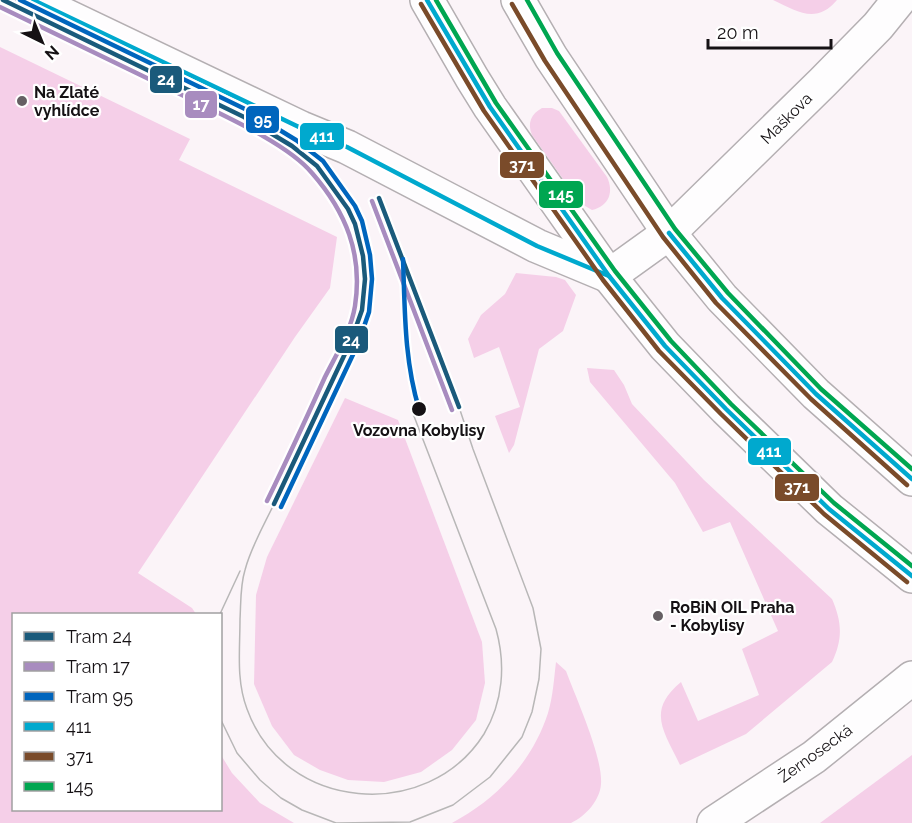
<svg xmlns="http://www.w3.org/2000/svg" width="912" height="823" font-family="Raleway,sans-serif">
	<rect width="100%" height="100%" fill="#fbf4f8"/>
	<g fill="#f5cfe8">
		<path d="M773 0H837C816 25 797 11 773 0Z"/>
		<polygon points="0,47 190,139 179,160 337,237 330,288 295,337 138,573 192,608 196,614 14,614 14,810 220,810 221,755 232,773 260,803 294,823 0,823"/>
		<path d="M542 108H552L559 111 607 177C614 192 609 206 592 210L580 203 532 135C527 123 531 114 542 108Z"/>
		<polygon points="516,273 556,277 565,280 576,295 563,331 539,349 514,445 509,453 495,416 520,407 499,347 474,358 468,339 481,315 505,294"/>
		<path d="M587 368 614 370 624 385 632 404 704 480 832 599C842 622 843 639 832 662L746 734 680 765C664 731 646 711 681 682L698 721 759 695 742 649 778 631 730 522 703 532 675 483 590 382Z"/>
		<polygon points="345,398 398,420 482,642 485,683 476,720 452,750 421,772 384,782 348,780 320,770 294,755 272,726 254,684 256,595 267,557"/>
		<path d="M556 662 566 671C576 698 603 757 601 784 600 800 586 816 571 823H452C497 799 532 762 548 713 553 697 554 678 556 662Z"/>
		<polygon points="912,755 912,823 820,823"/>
	</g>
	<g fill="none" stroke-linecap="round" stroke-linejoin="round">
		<defs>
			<polyline id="street" points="669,233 823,82 878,26 899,0"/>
			<g id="secondary">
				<polyline points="33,0 301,128 347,147 537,246 609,276"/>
				<polyline points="427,0 472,78 490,107 609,276 665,346 726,409 829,509 912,576"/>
				<polyline points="518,0 551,57 669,233 722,298 816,394 912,479"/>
				<polyline points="609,276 669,233"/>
				<polyline points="714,823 814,757 912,678"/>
			</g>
		</defs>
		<use href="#street" stroke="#b4afb2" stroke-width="36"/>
		<use href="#secondary" stroke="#b4afb2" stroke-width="36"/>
		<use href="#street" stroke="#fefdfe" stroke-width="33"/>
		<use href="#secondary" stroke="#fefdfe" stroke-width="33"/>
		<g stroke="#b8b7b7" stroke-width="1.5">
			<path d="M274 504C264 525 251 547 245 570 240 586 241 603 240 619 240 650 236 680 247 709 284 812 428 823 484 734 503 702 506 665 496 629L412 411"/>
			<polyline points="220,614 240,571"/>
			<polyline points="220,718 237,753 260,780 281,798 302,810 336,823 410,822 453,805 490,777 522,737 532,712 539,679 541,649 533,608 473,449 459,407"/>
		</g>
		<defs>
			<g id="bus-1">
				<polyline points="33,0 301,128 347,147 537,246 609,276"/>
				<polyline points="427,0 490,107 609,276 665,346 726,409 829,509 912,576"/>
				<polyline points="669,233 722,298 816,394 912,479"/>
			</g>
			<g id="bus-2">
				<polyline points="421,4 484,111 603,280 659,351 721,414 824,514 907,582"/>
				<polyline points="512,4 545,61 663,237 716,303 811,399 907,485"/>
			</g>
			<g id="bus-3">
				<polyline points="436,0 496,103 615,271 671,341 731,404 834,503 912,566"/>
				<polyline points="527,0 557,53 675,229 728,293 821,389 912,469"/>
			</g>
		</defs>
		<use href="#bus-1" stroke="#fff" stroke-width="9"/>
		<use href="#bus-2" stroke="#fff" stroke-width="9"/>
		<use href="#bus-3" stroke="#fff" stroke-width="9"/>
		<use href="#bus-1" stroke="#00a9ce" stroke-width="4.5"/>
		<use href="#bus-2" stroke="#7a4b2a" stroke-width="4.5"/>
		<use href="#bus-3" stroke="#00a651" stroke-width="4.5"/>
		<defs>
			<g id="tram-1">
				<polyline points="3,0 244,117 292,146 317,166 348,209 355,224 363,256 365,279 362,310 351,341 274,504"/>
				<polyline points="379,198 459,407"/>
			</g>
			<g id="tram-2">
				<path d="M0 7C61 37 123 66 184 96 220 114 287 143 312 173 346 212 363 254 355 306 351 331 336 355 325 377 306 419 287 460 267 501"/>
				<polyline points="372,201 452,410"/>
			</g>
			<g id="tram-3">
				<polyline points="20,0 247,110 296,140 323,161 355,206 362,221 370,255 372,279 369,312 358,344 281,507"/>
				<path d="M403 259C405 310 404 359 419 409"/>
			</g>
		</defs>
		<use href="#tram-1" stroke="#fff" stroke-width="9"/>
		<use href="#tram-2" stroke="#fff" stroke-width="9"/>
		<use href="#tram-3" stroke="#fff" stroke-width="9"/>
		<use href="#tram-1" stroke="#1a5a7b" stroke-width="4.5"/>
		<use href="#tram-2" stroke="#a88cbf" stroke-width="4.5"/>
		<use href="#tram-3" stroke="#0065bd" stroke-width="4.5"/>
	</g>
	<g fill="#666064" stroke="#fff" stroke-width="2">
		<circle cx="22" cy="101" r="6"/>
		<circle cx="658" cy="616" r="6"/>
	</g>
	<circle fill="#151114" stroke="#fff" stroke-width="2" cx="419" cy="409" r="8"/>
	<g text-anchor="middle" stroke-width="4.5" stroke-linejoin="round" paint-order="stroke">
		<g font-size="16" font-weight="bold" fill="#151114" stroke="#fff" text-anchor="start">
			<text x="34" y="98">Na Zlaté<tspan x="34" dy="18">vyhlídce</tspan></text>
			<text x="670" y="613">RoBiN OIL Praha<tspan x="670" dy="18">- Kobylisy</tspan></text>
		</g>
		<g font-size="16" fill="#151114" stroke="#fff">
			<text transform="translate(786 118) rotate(-45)" y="6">Maškova</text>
			<text transform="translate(815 753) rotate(-36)" y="6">Žernosecká</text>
		</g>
		<g font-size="16" font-weight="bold" fill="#151114" stroke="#fff">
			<text x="419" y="436">Vozovna Kobylisy</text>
		</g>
	</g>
	<g stroke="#fff" stroke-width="2">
		<rect x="149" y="65" width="34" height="29" rx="6" fill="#1a5a7b"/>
		<rect x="184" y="90" width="34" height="29" rx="6" fill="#a88cbf"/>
		<rect x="245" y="105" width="35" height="29" rx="6" fill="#0065bd"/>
		<rect x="299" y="122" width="46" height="29" rx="6" fill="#00a9ce"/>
		<rect x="499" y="151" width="46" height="28" rx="6" fill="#7a4b2a"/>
		<rect x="538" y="180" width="46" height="29" rx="6" fill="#00a651"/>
		<rect x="334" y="325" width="35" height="29" rx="6" fill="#1a5a7b"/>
		<rect x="747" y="437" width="45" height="29" rx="6" fill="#00a9ce"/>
		<rect x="774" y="473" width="46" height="29" rx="6" fill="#7a4b2a"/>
	</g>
	<g font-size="16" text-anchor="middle" font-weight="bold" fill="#fff">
		<text x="166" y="85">24</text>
		<text x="201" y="110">17</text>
		<text x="263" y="125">95</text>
		<text x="322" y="142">411</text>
		<text x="522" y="171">371</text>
		<text x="561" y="200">145</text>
		<text x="351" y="346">24</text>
		<text x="769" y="457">411</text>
		<text x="797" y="493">371</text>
	</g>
	<rect x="12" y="613" width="210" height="198" fill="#ffffff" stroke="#a1a0a1" stroke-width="1.5"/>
	<rect x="24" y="632" width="30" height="9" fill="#1a5a7b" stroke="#a1a0a1" stroke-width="1.5"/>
	<text x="66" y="643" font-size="18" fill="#151114">Tram 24</text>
	<rect x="24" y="662" width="30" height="9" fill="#a88cbf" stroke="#a1a0a1" stroke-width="1.5"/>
	<text x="66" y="673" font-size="18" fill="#151114">Tram 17</text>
	<rect x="24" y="692" width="30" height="9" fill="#0065bd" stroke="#a1a0a1" stroke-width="1.5"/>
	<text x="66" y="703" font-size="18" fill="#151114">Tram 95</text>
	<rect x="24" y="722" width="30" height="9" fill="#00a9ce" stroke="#a1a0a1" stroke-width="1.5"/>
	<text x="66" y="733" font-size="18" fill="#151114">411</text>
	<rect x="24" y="752" width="30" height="9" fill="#7a4b2a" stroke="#a1a0a1" stroke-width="1.5"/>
	<text x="66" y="763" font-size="18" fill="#151114">371</text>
	<rect x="24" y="782" width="30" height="9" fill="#00a651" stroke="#a1a0a1" stroke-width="1.5"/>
	<text x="66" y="793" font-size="18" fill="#151114">145</text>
	<g transform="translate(42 42) rotate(137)" stroke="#ffffff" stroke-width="4.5" paint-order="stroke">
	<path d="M0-4.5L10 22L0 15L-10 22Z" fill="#151114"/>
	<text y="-9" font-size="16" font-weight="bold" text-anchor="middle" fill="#151114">N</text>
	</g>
	<path d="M708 39v9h123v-9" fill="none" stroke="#151114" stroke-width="3"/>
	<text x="717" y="39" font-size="18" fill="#151114" stroke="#ffffff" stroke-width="4.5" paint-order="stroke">20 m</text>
</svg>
